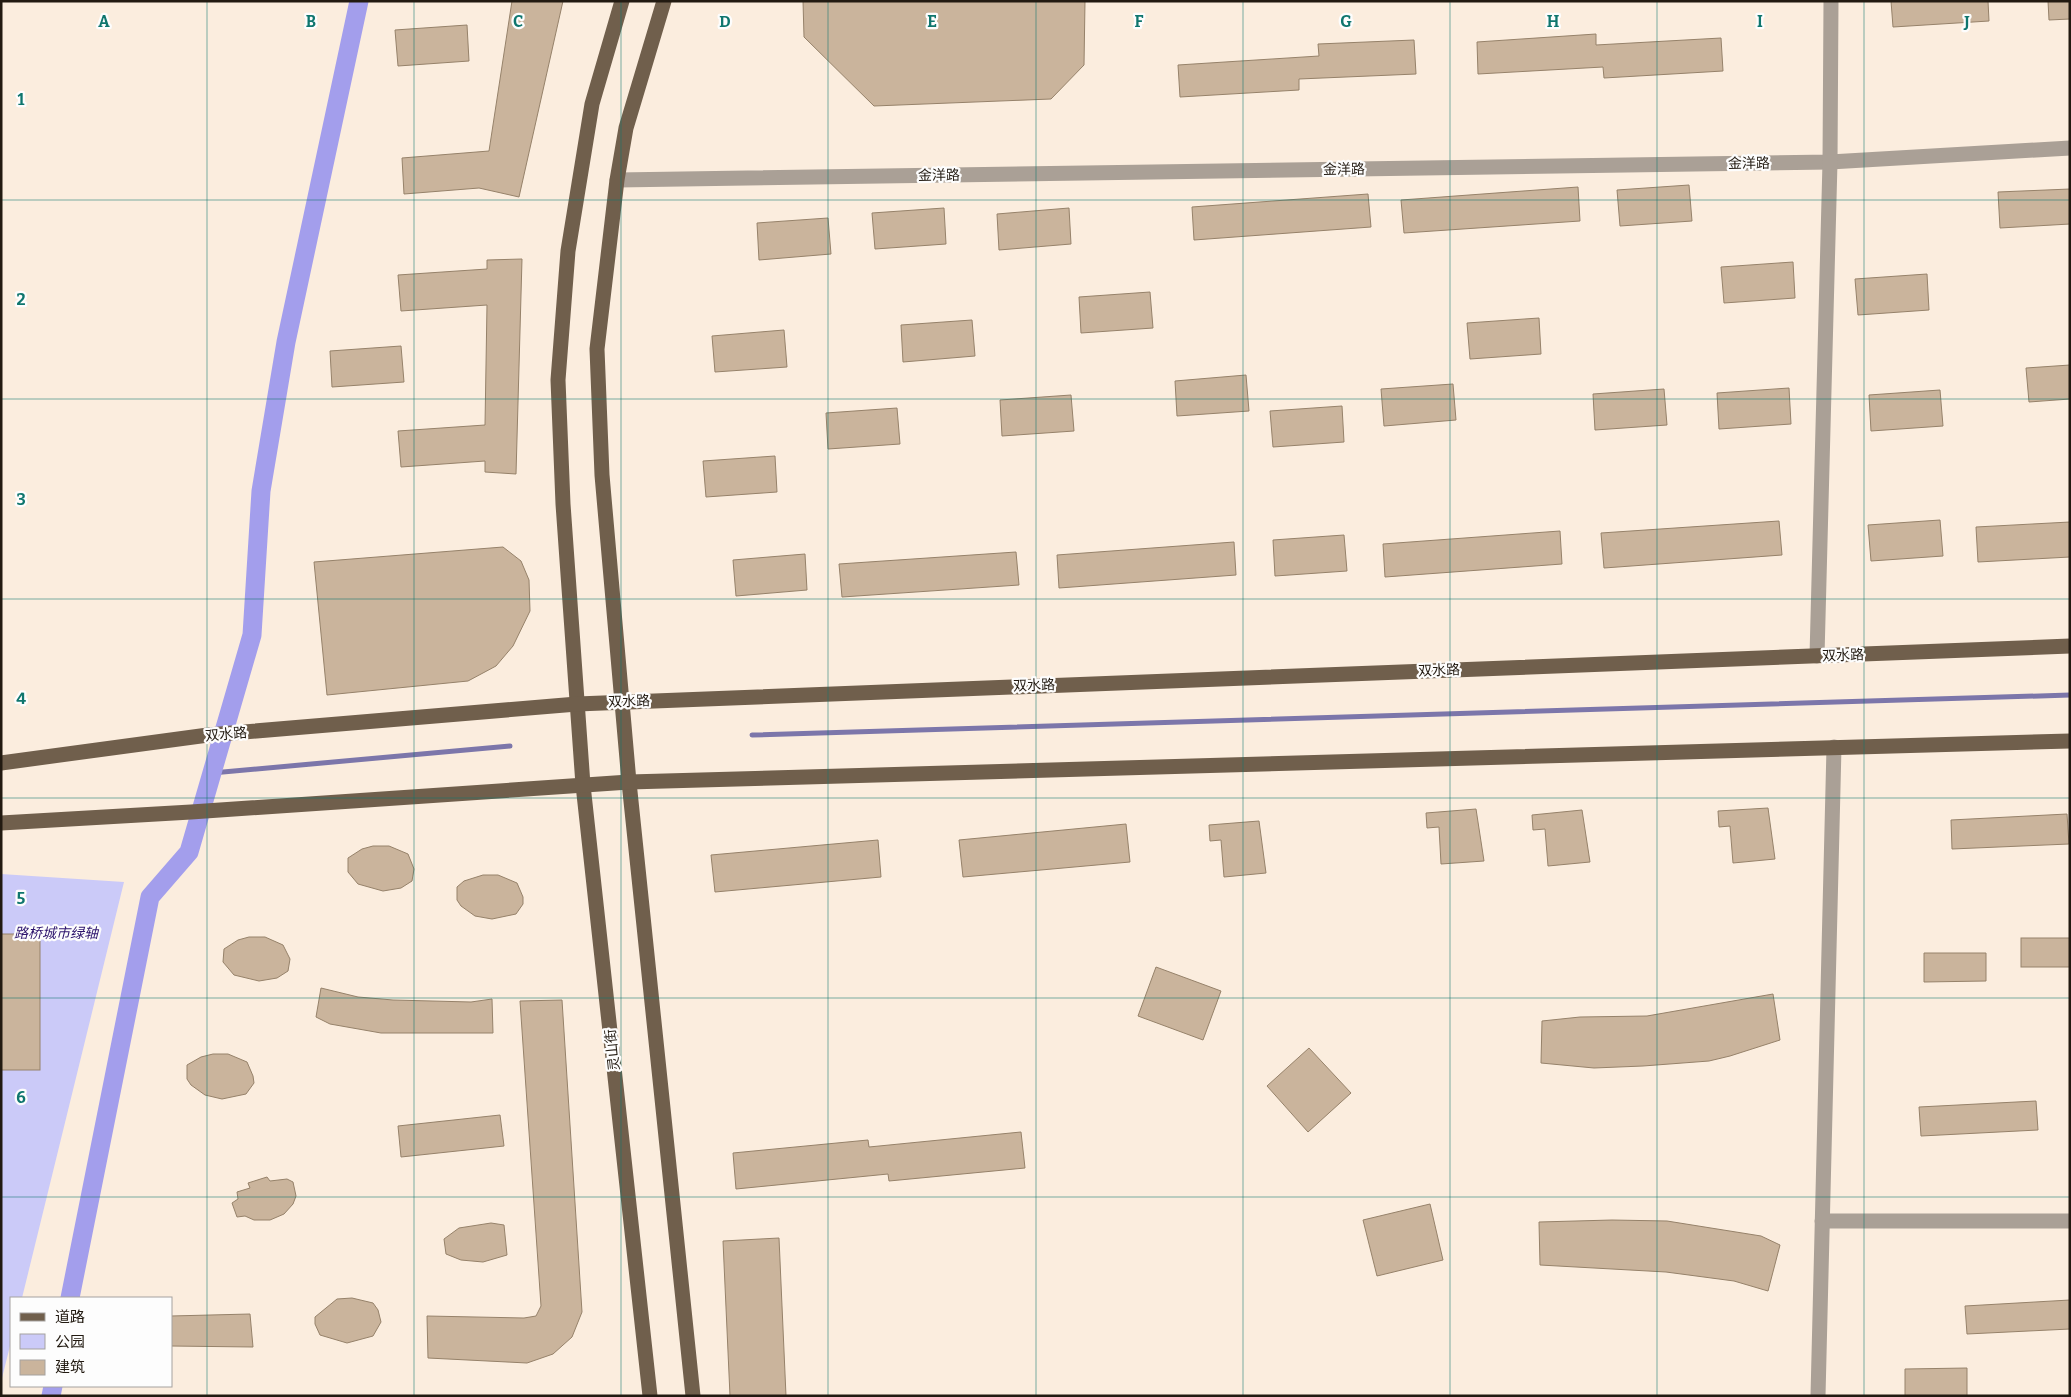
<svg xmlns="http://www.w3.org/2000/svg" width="2071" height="1397" font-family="Bitter,'Noto Sans SC',serif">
	<rect width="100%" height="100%" fill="#fbedde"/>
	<polygon fill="#cbcaf8" points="1,874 124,882 22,1298 11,1298 11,1342 1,1382"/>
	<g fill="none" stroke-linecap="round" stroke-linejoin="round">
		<g stroke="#7c76aa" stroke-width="5">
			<polyline points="752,735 2070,695"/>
			<polyline points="212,773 510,746"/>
		</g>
		<g stroke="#a39eec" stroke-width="19">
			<polyline points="70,1298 150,897 189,852 252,635 261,491 286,342 359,1"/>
			<polyline points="51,1396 53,1386"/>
		</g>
	</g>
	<g fill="#cab49c" stroke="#96826a">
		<polygon points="512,1 563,1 519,197 479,188 404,194 402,158 489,151"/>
		<polygon points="803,1 1085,1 1084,65 1051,99 874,106 804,37"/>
		<polygon points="1891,1 1988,1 1989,21 1893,27"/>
		<polygon points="2048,1 2070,1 2070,19 2049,20"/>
		<polygon points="467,25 469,61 398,66 395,30"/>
		<polygon points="1596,34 1596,45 1721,38 1723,71 1604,78 1603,67 1478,74 1477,42"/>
		<polygon points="1414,40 1416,74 1299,79 1299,90 1180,97 1178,65 1319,56 1318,44"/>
		<polygon points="1689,185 1692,221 1620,226 1617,190"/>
		<polygon points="1578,187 1580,221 1404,233 1401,200"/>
		<polygon points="2070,189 2070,224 2000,228 1998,192"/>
		<polygon points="1368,194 1371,227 1194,240 1192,207"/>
		<polygon points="944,208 946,244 875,249 872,213"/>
		<polygon points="1069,208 1071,244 999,250 997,214"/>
		<polygon points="828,218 831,254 759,260 757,223"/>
		<polygon points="522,259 516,474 485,472 485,461 401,467 398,431 485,425 487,305 401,311 398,275 487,269 487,260"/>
		<polygon points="1793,262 1795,298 1724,303 1721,267"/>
		<polygon points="1927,274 1929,310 1858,315 1855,279"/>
		<polygon points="1150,292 1153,328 1081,333 1079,297"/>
		<polygon points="1539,318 1541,354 1470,359 1467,323"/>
		<polygon points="972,320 975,356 903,362 901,325"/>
		<polygon points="784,330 787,367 715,372 712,336"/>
		<polygon points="401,346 404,382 332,387 330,351"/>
		<polygon points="2070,365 2070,399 2029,402 2026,368"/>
		<polygon points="1246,375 1249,411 1177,416 1175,381"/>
		<polygon points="1453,384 1456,420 1384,426 1381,389"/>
		<polygon points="1789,388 1791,424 1719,429 1717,393"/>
		<polygon points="1664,389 1667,425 1595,430 1593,394"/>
		<polygon points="1940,390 1943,426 1871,431 1869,395"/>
		<polygon points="1071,395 1074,431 1002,436 1000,400"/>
		<polygon points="1342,406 1344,442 1273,447 1270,411"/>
		<polygon points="897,408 900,444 828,449 826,413"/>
		<polygon points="775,456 777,492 706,497 703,461"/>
		<polygon points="1940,520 1943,556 1871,561 1868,525"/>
		<polygon points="1779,521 1782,555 1604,568 1601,533"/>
		<polygon points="2070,522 2070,557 1978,562 1976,527"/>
		<polygon points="1560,531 1562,564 1385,577 1383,544"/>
		<polygon points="1344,535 1347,571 1275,576 1273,540"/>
		<polygon points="1234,542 1236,575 1059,588 1057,555"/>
		<polygon points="503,547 521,561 529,580 530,611 513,646 496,666 468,681 327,695 314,562"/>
		<polygon points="1016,552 1019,585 842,597 839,564"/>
		<polygon points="805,554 807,590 736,596 733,560"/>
		<polygon points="1768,808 1775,859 1733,863 1730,826 1719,827 1718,811"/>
		<polygon points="1476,809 1484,861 1441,864 1439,827 1427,828 1426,813"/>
		<polygon points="1582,810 1590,862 1548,866 1545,829 1533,830 1532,815"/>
		<polygon points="2067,814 2069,844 1952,849 1951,820"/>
		<polygon points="1259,821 1266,873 1224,877 1221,840 1210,841 1209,825"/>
		<polygon points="1126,824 1130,862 963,877 959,840"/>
		<polygon points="878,840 881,877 715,892 711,855"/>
		<polygon points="373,846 389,846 408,854 414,869 412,881 401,888 383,891 358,884 348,872 348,858 362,849"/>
		<polygon points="483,875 498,875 517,883 523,897 523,904 516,914 492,919 475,916 461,906 457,900 457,887 464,881"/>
		<rect x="1" y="934" width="39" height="136"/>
		<polygon points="249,937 265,937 283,945 290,959 288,971 277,978 259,981 234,975 223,962 224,949 238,940"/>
		<rect x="2021" y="938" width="49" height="29"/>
		<polygon points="1924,953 1986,953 1986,981 1924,982"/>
		<polygon points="1156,967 1221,991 1203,1040 1138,1016"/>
		<polygon points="321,988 358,997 393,1000 471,1002 492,999 493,1033 381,1033 330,1024 316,1017"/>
		<polygon points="1773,994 1780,1040 1730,1056 1709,1061 1643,1066 1594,1068 1541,1063 1542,1021 1580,1017 1647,1016"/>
		<polygon points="562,1000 582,1312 572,1337 553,1354 527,1363 428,1358 427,1316 524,1318 536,1316 541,1306 520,1001"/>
		<polygon points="1309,1048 1351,1093 1308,1132 1267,1086"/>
		<polygon points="213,1054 228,1054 247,1062 253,1076 254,1083 246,1094 222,1099 205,1095 191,1085 187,1079 187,1065 201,1057"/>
		<polygon points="2036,1101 2038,1130 1921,1136 1919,1107"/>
		<polygon points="500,1115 504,1146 401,1157 398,1126"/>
		<polygon points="1021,1132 1025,1168 889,1181 888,1174 736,1189 733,1153 868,1140 869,1147"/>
		<polygon points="267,1177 270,1181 287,1179 293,1182 296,1196 293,1204 284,1214 270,1220 254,1220 245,1216 237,1217 232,1203 238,1199 237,1192 250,1188 248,1183"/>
		<polygon points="1430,1204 1443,1260 1377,1276 1363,1220"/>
		<polygon points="1612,1220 1667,1221 1761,1236 1780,1245 1768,1291 1734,1281 1666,1272 1540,1265 1539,1222"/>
		<polygon points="491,1223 504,1225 507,1255 483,1262 461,1260 446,1254 444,1239 459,1228"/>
		<polygon points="779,1238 786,1396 730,1396 723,1241"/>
		<polygon points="352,1298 373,1303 378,1310 381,1322 373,1336 347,1343 320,1335 315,1324 315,1317 337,1299"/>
		<polygon points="2070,1300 2070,1329 1967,1334 1965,1306"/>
		<polygon points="250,1314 253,1347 171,1346 171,1316"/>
		<polygon points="1967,1368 1967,1396 1905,1396 1905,1369"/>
	</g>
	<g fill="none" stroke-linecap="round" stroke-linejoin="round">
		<g stroke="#aaa096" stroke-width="15">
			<polyline points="617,180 1830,162 2070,148"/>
			<polyline points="1817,656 1830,162 1831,1"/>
			<polyline points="1822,1221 2070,1221"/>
			<polyline points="1818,1396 1834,747"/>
		</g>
		<g stroke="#705f4c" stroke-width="15">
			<polyline points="622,1 592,104 568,251 558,380 563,504 583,785 650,1396"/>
			<polyline points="664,1 626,128 617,180 597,349 602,475 629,782 693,1396"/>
			<polyline points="1,763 208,735 577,704 2070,646"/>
			<polyline points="1,823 191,812 629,782 2070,741"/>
		</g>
	</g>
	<path fill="none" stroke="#0f766e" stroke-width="1" stroke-opacity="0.55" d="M207 1V1396M414 1V1396M621 1V1396M828 1V1396M1036 1V1396M1243 1V1396M1450 1V1396M1657 1V1396M1864 1V1396M1 200H2070M1 399H2070M1 599H2070M1 798H2070M1 998H2070M1 1197H2070"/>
	<g text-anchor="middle" stroke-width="4.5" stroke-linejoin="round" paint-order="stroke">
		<g font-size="14" fill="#221a11" stroke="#fdfdfd">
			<text transform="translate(1749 163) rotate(-1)" y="5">金洋路</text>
			<text transform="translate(1344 169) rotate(-1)" y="5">金洋路</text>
			<text transform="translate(939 175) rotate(-1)" y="5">金洋路</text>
			<text transform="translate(1843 655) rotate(-2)" y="5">双水路</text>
			<text transform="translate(1439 670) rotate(-2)" y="5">双水路</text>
			<text transform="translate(1034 685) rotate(-2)" y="5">双水路</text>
			<text transform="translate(629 701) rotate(-2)" y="5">双水路</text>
			<text transform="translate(226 734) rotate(-5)" y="5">双水路</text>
			<text transform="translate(612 1050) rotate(-96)" y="5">灵山街</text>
		</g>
		<g font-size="14" font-style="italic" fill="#2c136c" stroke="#fdfdfd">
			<text x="56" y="938">路桥城市绿轴</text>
		</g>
	</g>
	<g font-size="16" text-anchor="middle" font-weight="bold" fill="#0f766e" stroke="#fdfdfd" stroke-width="4.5" stroke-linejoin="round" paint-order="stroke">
		<text x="104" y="27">A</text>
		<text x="311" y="27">B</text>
		<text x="518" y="27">C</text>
		<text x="725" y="27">D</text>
		<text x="932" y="27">E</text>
		<text x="1139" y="27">F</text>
		<text x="1346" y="27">G</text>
		<text x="1553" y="27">H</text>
		<text x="1760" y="27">I</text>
		<text x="1967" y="27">J</text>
		<text x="21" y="105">1</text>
		<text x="21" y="305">2</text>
		<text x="21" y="505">3</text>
		<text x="21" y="704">4</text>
		<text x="21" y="904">5</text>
		<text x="21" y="1103">6</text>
	</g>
	<rect width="2071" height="1397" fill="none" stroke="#221a11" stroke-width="5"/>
	<rect x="10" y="1297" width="162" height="90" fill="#fdfdfd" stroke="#a5a29f"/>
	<rect x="20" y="1313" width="25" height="8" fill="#705f4c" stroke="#a5a29f"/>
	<text x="55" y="1322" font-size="15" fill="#221a11">道路</text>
	<rect x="20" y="1334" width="25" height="15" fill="#cbcaf8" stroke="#a5a29f"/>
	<text x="55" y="1347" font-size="15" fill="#221a11">公园</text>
	<rect x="20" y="1360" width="25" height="15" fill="#cab49c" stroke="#a5a29f"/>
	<text x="55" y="1372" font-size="15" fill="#221a11">建筑</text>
</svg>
